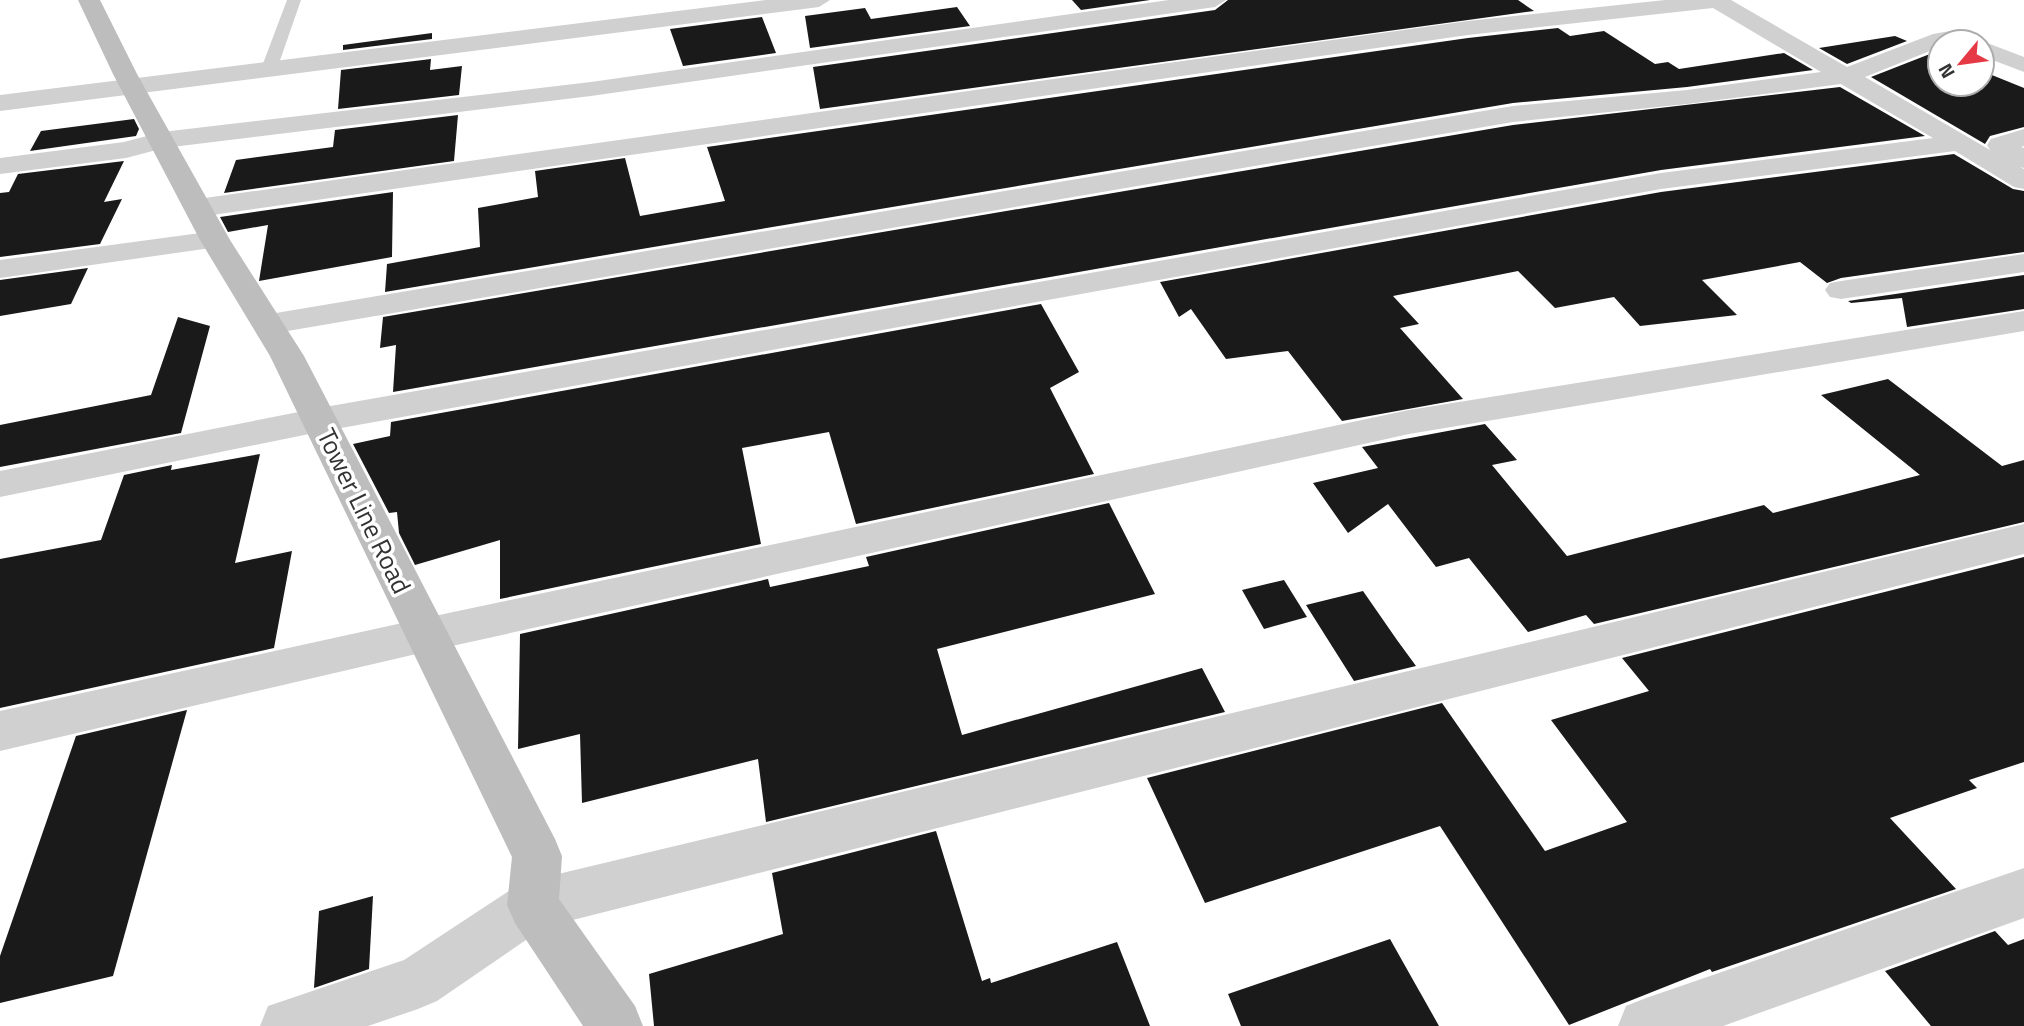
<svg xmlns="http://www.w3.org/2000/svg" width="2024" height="1026" font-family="'Titillium Web',sans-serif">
	<rect width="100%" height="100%" fill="#fff"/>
	<g fill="#1a1a1a">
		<polygon points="1072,0 1150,0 1081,10"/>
		<polygon points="1228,0 1518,0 1534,11 820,109 813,67 1215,10"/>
		<polygon points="957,7 970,26 810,48 805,16 865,8 871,19"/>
		<polygon points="762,17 776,53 683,66 670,29"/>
		<polygon points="1558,28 1570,36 1604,31 1655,64 1668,62 1679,69 1784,53 1813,70 1687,87 1513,103 385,292 387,264 480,247 478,208 538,197 535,171 625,158 640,216 725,201 707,147 1468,38"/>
		<polygon points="432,33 432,39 343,50 343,45"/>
		<polygon points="1895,36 1907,41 1847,64 1819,48"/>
		<polygon points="1935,52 1940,54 1940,84 1982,84 1982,71 2024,88 2024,127 1990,136 1985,144 1871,77"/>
		<polygon points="431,59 430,70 462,66 459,95 338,109 341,70"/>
		<polygon points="1840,87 1925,136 1661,170 393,392 396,345 380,348 383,317 1513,125"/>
		<polygon points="458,115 454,161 224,193 236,160 333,147 335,130"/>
		<polygon points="134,119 139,129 136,136 30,151 41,131"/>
		<polygon points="1954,154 2013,189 2024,191 2024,252 1841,278 1827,283 1800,262 1702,280 1737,315 1640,326 1614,297 1555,308 1518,271 1393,296 1419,324 1400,328 1463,399 1342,421 1288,351 1226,359 1191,309 1179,317 1160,282 1661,192"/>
		<polygon points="124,161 104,202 122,199 100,244 0,257 0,193 9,192 18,174"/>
		<polygon points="393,192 392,257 259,281 268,225 228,232 220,217"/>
		<polygon points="88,268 71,304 0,316 0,280"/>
		<polygon points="2024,275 2024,309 1907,327 1902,298 1851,303 1848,301"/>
		<polygon points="1041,304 1079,372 1050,388 1094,474 856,524 829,432 742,448 761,544 500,599 500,540 415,565 399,533 397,512 389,513 353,444 390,436 391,422"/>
		<polygon points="178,317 210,326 181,433 0,467 0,425 151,395"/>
		<polygon points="1888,379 2002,466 2024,460 2024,522 1594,624 1586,615 1528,632 1469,558 1436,567 1388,504 1348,533 1313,483 1378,468 1362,447 1485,424 1517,460 1492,465 1567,556 1764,505 1773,513 1920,475 1821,395"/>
		<polygon points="260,454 235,563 292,551 274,648 0,708 0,559 101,540 124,475 172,465 171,470"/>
		<polygon points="1109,503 1155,594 937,649 962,735 1202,668 1225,712 766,822 758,759 582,803 580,734 518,749 520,634 768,579 770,587 869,566 866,557"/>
		<polygon points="2024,557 2024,762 1969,780 1977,788 1890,818 1956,889 1712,972 1710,969 1569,1025 1440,826 1205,903 1147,778 1442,703 1545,851 1627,822 1551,720 1649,691 1622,658"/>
		<polygon points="1284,580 1307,617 1264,629 1242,590"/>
		<polygon points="1363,591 1397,640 1416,666 1354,681 1306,605"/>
		<polygon points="187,710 113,976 0,1003 0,956 76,736"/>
		<polygon points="936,831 982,981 990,978 991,983 1117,942 1150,1026 654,1026 649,974 783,934 772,873"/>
		<polygon points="373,896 369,969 314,988 319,911"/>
		<polygon points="1995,931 2008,945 2024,939 2024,1026 1931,1026 1885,971"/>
		<polygon points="1390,939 1439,1026 1241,1026 1228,994"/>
	</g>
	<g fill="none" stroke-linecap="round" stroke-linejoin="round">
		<polygon fill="#d0d0d0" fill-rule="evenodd" points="287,0 301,0 277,69 269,74 264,72 261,69"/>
		<g fill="#d0d0d0" fill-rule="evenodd">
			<polygon points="766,0 830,0 819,7 0,111 0,95"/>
			<polygon points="1169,0 1226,0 1215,7 591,96 164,148 126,158 0,174 0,158 124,142 162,132 591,82"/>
			<polygon points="1665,0 1731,0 1847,67 1933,34 1950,31 1972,37 1976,42 1940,42 1940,47 1865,77 1990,150 1987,145 1991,139 2024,129 2024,146 2021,147 2024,148 2024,168 2020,167 2024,169 2024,189 2014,187 1955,151 1661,189 319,432 0,497 0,471 319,408 1661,173 1933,138 1841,84 1687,104 1513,122 270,334 259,331 254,324 259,317 270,314 1513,106 1687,90 1821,72 1713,8 1468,35 198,217 188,214 184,208 188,202 198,199 1468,21"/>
			<polygon points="1982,41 2024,57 2024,72 1982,56 1982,42 1978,42"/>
			<polygon points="215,231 225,234 230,240 225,246 0,278 0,260"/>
			<polygon points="2024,254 2024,272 1841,299 1830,297 1825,290 1830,283 1841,281"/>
			<polygon points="2024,311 2024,331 1409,434 425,652 0,751 0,711 425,618 1409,410"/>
			<polygon points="2024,524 2024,554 545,927 437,1001 418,1009 368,1026 260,1026 268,1006 404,960 515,887 533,880"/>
			<polygon points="2024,868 2024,918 1723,1026 1618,1026 1626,1006 1646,998"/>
		</g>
		<polygon fill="#bdbdbd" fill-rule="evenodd" points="78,0 100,0 137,74 230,240 304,356 555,839 562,856 559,899 635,1006 643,1026 583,1026 515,923 507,905 512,857 270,356 200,240 113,74"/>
	</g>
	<g text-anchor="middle" stroke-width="7" stroke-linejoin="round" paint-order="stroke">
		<g font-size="26" fill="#333" stroke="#fff">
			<text transform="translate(364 511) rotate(64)" y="9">Tower Line Road</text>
		</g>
	</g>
	<g transform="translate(1961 63) rotate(241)"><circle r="33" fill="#ffffff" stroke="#adadad" stroke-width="2"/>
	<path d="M0-5L12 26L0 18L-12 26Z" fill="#e63946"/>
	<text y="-10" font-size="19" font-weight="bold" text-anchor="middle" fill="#333333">N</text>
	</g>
</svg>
